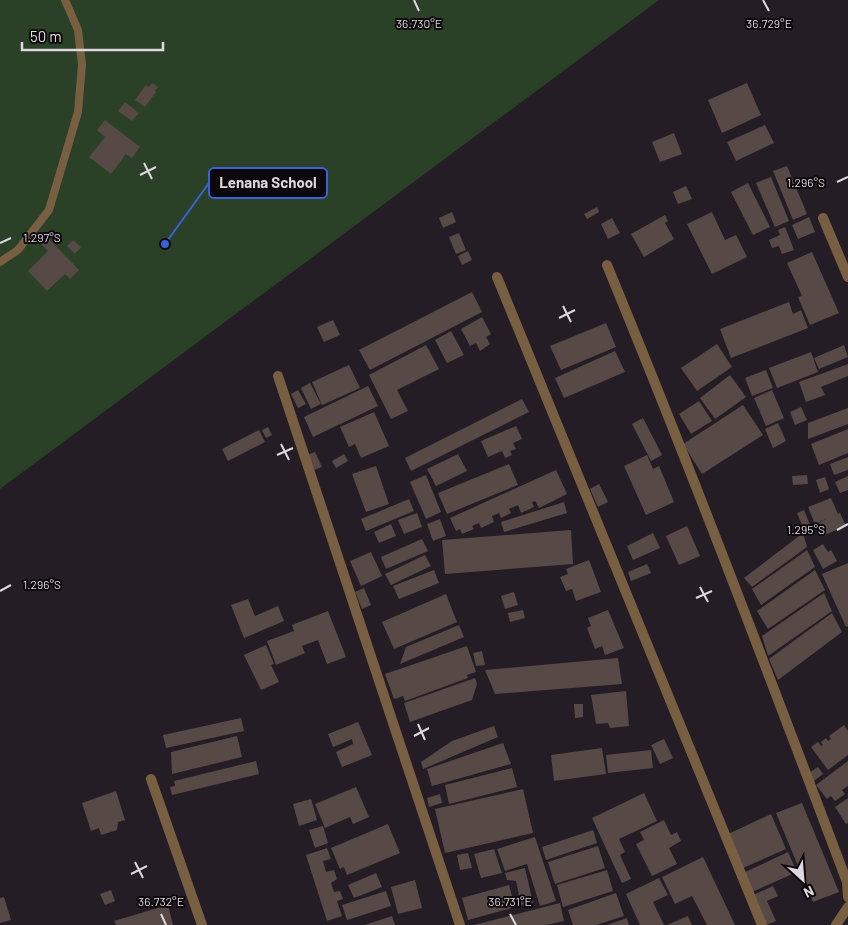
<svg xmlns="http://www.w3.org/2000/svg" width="848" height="925" font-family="Barlow,sans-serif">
	<rect width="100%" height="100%" fill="#251d25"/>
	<polygon fill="#2a4027" points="0,0 659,0 0,489"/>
	<g fill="#574946">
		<polygon points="152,83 158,87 155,91 156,92 145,107 135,100 146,85 149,87"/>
		<polygon points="747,83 761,115 722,133 708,100"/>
		<polygon points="125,102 139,113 132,121 118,111"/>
		<polygon points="105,120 140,147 132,158 126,154 111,174 89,157 105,137 97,130"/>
		<polygon points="765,125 774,143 736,161 727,142"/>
		<polygon points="674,133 682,154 660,162 652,142"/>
		<polygon points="787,166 807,214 793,220 773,171"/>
		<polygon points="771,177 789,221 775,227 756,183"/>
		<polygon points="748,183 770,227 753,235 731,192"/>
		<polygon points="686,186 692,199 678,204 673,192"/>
		<polygon points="597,207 599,212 587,219 584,214"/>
		<polygon points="452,212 456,222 443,228 439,218"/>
		<polygon points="712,212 725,240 736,235 747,257 712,274 687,224"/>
		<polygon points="665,215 668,221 665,223 674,239 644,257 631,234"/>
		<polygon points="809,217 815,232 798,239 792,225"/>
		<polygon points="612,218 620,233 608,239 601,224"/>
		<polygon points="785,227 794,250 782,254 779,246 772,248 769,240 780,235 778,230"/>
		<polygon points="459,233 466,250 456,254 449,237"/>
		<polygon points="47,237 79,270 70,279 65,274 47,291 28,271 48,251 40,243"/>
		<polygon points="73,240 81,247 75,254 67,246"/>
		<polygon points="468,251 472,260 462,265 458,256"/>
		<polygon points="812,252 839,313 810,325 798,297 802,296 787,263"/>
		<polygon points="472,292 482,312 370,370 359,350"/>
		<polygon points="789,302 793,314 801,310 808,328 731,358 720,329"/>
		<polygon points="482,317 491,334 486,337 490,344 480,351 476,343 470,346 461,329"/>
		<polygon points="333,320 340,335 324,342 317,327"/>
		<polygon points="606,323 616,347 561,370 550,346"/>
		<polygon points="451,331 464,355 447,363 435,340"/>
		<polygon points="717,344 732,367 697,391 681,368"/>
		<polygon points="426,345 439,369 397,390 408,411 391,419 369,375"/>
		<polygon points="844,345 848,357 819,369 814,358"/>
		<polygon points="615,351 625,372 564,398 555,378"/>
		<polygon points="811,352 818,372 777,388 769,368"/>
		<polygon points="848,364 848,376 821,387 825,395 806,402 799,382"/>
		<polygon points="349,365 360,388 322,405 312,382"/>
		<polygon points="766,370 773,388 752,396 745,378"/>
		<polygon points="730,375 746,397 715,419 700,398"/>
		<polygon points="310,383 321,404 311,409 301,388"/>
		<polygon points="368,386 378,406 313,437 304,417"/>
		<polygon points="298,390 306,404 298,408 291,394"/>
		<polygon points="772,390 784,418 766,426 754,398"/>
		<polygon points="522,399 529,412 411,471 405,458"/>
		<polygon points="699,401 712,421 691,434 679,414"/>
		<polygon points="743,405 763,435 702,474 683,444"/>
		<polygon points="801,407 807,420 795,425 790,412"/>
		<polygon points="848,408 848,424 808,439 808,423"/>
		<polygon points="374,412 389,446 361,458 355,444 349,447 340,427"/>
		<polygon points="643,418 662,455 651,461 632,424"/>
		<polygon points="778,423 786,441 773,448 765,429"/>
		<polygon points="516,426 522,439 513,443 516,449 510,451 512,455 505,458 502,451 488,457 481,441"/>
		<polygon points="268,427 272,435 266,438 262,430"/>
		<polygon points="848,429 848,453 819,465 811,444"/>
		<polygon points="259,430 265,442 228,461 222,449"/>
		<polygon points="315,452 322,467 314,470 307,455"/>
		<polygon points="344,454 348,461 336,468 332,461"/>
		<polygon points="458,454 467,471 436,486 427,469"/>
		<polygon points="647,455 653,469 659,466 674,502 646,515 624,466"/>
		<polygon points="848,457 848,470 834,475 830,464"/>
		<polygon points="509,464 518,485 447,514 438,493"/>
		<polygon points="376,466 389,504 366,512 352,474"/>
		<polygon points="556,470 567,494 539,508 535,501 532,502 534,507 521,513 518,505 509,509 511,513 501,518 499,513 492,516 494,522 481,528 479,523 472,526 474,529 462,534 460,529 456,531 450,518"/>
		<polygon points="426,475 441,512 426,519 410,482"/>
		<polygon points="807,475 808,484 793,485 792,476"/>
		<polygon points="848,476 848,490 840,493 835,482"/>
		<polygon points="825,477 829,489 820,493 816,480"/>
		<polygon points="599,484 608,502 598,507 590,489"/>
		<polygon points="831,498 838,514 840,513 846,526 822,536 817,524 828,518 815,524 808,507"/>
		<polygon points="409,499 414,511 366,531 361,519"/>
		<polygon points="564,502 567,513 504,532 501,522"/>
		<polygon points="804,510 813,532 806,535 797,513"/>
		<polygon points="417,513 422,527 404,534 398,520"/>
		<polygon points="440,519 446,536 433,541 427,524"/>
		<polygon points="391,524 396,536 379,543 374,532"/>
		<polygon points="687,526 700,556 679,565 666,536"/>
		<polygon points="571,530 573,564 445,574 442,540"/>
		<polygon points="653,533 660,548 633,560 627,546"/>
		<polygon points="803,533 807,547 752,587 744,578"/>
		<polygon points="422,539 428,551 386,569 381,557"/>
		<polygon points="823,544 828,552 831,550 837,561 823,569 813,550"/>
		<polygon points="807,550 815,567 761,605 752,589"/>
		<polygon points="371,552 382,576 361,586 350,561"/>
		<polygon points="425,555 431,566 391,585 385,574"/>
		<polygon points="589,560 601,592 576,601 572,589 566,591 560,577 568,574 566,569"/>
		<polygon points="848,563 848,626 846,627 822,574"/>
		<polygon points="647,564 651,573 631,581 628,572"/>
		<polygon points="434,570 439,583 399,599 393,586"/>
		<polygon points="815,570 825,590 768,629 757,611"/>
		<polygon points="364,588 371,605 362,609 355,592"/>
		<polygon points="514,592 518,605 505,609 501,596"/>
		<polygon points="824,593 832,611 768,656 762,636"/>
		<polygon points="446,594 457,622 394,649 382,622"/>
		<polygon points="248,599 255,616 278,606 284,621 244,638 231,605"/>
		<polygon points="523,610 525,618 510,622 508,613"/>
		<polygon points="608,610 624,648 605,655 602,646 595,649 587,628 591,626 588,618"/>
		<polygon points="328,611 346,657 327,664 318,640 302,646 305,653 276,665 267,641 294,631 292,625"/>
		<polygon points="832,613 842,632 778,680 769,659"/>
		<polygon points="459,625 464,637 400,664 406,647"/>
		<polygon points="266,645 274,664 271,665 279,682 261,690 244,655"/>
		<polygon points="467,646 476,672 467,675 468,678 405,701 403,696 394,699 385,674"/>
		<polygon points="482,651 485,665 476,666 473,653"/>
		<polygon points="618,658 622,684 495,694 485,670"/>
		<polygon points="475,678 477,684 472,700 410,722 404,703"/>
		<polygon points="626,691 629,726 610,728 608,723 596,724 591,695"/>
		<polygon points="574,704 583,704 583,717 575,718"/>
		<polygon points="241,718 244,731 166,748 163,735"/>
		<polygon points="358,722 372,755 342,767 336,752 353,744 352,739 333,747 328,734"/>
		<polygon points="844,725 848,731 848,755 828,770 811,747 818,742 821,746 823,745 821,742 826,738 828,741 831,739 829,736"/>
		<polygon points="494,726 498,737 423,769 421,762 452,741"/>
		<polygon points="237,736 242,757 172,774 171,752"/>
		<polygon points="664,739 673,758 660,764 651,745"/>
		<polygon points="503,743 511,764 432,786 427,769"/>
		<polygon points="602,748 606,774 554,781 551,755"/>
		<polygon points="651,750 653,768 608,773 606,755"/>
		<polygon points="256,761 259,774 172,795 170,787 175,786 174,781"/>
		<polygon points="848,761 848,786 842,790 845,794 835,801 831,796 827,799 816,785"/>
		<polygon points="818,767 823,774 814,781 809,773"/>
		<polygon points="512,768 517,787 449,804 445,785"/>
		<polygon points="356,787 369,817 353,824 350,817 325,828 315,804"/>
		<polygon points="523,789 533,833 445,853 435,809"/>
		<polygon points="116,791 125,820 118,822 117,830 101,835 99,828 91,831 82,803"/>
		<polygon points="644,793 657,821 619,839 625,852 620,855 631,879 622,883 592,818"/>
		<polygon points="440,794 442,803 429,807 427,798"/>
		<polygon points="848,798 848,823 846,824 835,807"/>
		<polygon points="311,799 317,820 299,826 293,804"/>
		<polygon points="802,803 839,892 813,902 776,813"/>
		<polygon points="771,814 786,849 743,868 728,834"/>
		<polygon points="664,820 671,835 677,832 681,841 669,848 677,864 652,876 636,844 644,840 640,832"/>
		<polygon points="388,824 400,853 347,875 344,867 340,869 331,848"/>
		<polygon points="323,826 328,843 315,848 309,830"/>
		<polygon points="593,830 597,843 546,860 542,847"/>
		<polygon points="535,837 556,901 540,906 527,864 505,871 497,849"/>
		<polygon points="598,846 605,868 555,884 548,862"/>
		<polygon points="327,848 331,859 323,861 326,872 334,870 337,879 331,883 334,892 340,891 343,899 337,901 342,916 327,921 306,855"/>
		<polygon points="494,849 502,873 481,878 474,854"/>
		<polygon points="788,852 797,872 752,892 743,873"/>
		<polygon points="468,853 472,868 460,870 457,855"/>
		<polygon points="703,857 735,925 707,925 692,896 675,904 662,877"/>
		<polygon points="525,868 533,903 521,905 516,881 507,880 505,873"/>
		<polygon points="607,870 613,891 563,907 557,885"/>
		<polygon points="376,873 382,887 354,898 348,885"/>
		<polygon points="659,878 668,895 653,902 664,925 640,925 626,894"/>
		<polygon points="415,880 422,908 398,914 391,887"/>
		<polygon points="509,885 515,907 468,920 462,898"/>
		<polygon points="773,886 778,896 767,901 776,921 766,925 753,895"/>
		<polygon points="111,890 115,901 105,905 100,894"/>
		<polygon points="386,891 391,906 347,920 342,905"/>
		<polygon points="616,893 624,916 596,925 573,925 568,910"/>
		<polygon points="4,897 11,920 0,923 0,898"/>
		<polygon points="560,903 564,921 547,925 474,925"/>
		<polygon points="168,905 173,925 116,925 114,921"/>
		<polygon points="392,916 395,925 365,925"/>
		<polygon points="688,916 692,925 667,925"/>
		<polygon points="627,918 629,925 607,925"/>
	</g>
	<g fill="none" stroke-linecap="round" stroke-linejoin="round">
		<polyline stroke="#795f42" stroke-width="8" points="0,262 18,250 49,210 78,112 82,65 78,30 65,0"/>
		<g stroke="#795f42" stroke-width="10">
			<polyline points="823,218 848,277"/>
			<path d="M607 265C691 469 769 675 847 882L848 897"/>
			<polyline points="497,277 762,925"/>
			<polyline points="278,376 460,925"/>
			<polyline points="151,779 202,925"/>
			<polyline points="836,925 848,907"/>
		</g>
	</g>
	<path fill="none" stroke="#ddd8de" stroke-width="2" d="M414 0 419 11M763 0 769 11M144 163 152 179M140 175 156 167M837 182 848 177M0 243 11 238M563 306 571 322M559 318 575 310M281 444 289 460M277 455 293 448M837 530 848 524M700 587 708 602M0 591 11 585M696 598 712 591M418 724 425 740M414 736 429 728M135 862 143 878M131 874 147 866M161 914 166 925M510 914 516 925"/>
	<g font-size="12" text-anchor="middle" fill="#ddd8de" stroke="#0c080c" stroke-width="4" stroke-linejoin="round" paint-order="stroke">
		<text x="419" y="28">36.730°E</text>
		<text x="769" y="28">36.729°E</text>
		<text x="806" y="187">1.296°S</text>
		<text x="42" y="242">1.297°S</text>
		<text x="806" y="534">1.295°S</text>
		<text x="42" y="589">1.296°S</text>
		<text x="161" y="906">36.732°E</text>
		<text x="510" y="906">36.731°E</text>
	</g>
	<path fill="none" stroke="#3a63d9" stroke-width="2" d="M165 244L209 183"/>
	<circle fill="#3a63d9" stroke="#0c080c" stroke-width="2" cx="165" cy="244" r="5"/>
	<rect fill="#0c080c" stroke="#3a63d9" stroke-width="2" x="209" y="168" width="118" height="30" rx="5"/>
	<g font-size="15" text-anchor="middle" font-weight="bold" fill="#ddd8de">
		<text x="268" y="188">Lenana School</text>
	</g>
	<g transform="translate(803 880) rotate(154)" stroke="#0c080c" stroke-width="4" paint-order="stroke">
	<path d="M0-4L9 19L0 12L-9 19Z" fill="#ddd8de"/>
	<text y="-8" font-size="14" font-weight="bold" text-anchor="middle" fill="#ddd8de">N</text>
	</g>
	<path d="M22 42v8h141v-8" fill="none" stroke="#ddd8de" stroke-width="2.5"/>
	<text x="30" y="42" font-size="15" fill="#ddd8de" stroke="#0c080c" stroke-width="4" paint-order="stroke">50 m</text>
</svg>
